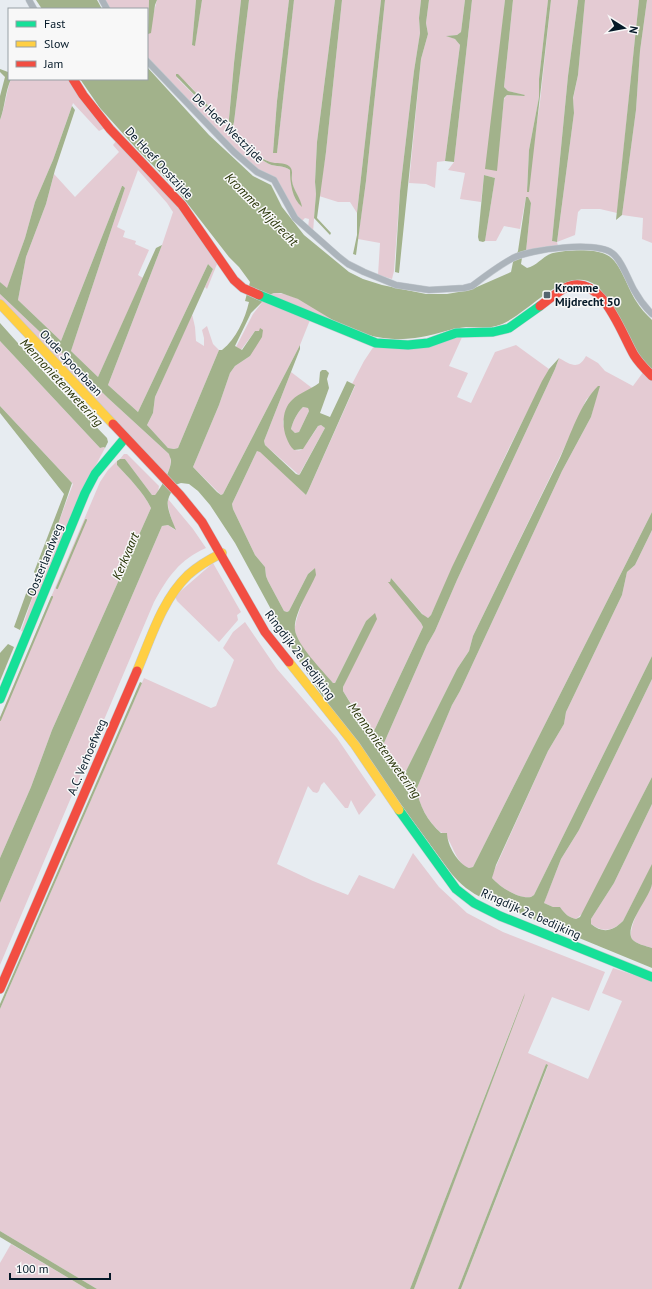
<svg xmlns="http://www.w3.org/2000/svg" width="652" height="1289" font-family="'PT Sans',sans-serif">
	<rect width="100%" height="100%" fill="#e7ecf1"/>
	<g fill="#e4cbd3" fill-rule="evenodd">
		<path d="M104 0H149L148 34 157 0H196L192 45H195L202 0H241L234 63 228 129 233 133 232 129 234 122 249 0H289L277 101 273 153H277L294 0H335L317 142 315 182 316 194 313 232 308 228 309 219 305 218 302 221C289 211 283 194 277 179L256 168 226 143 147 59V9H108ZM176 77 188 84 220 118 219 120ZM243 141 267 161 271 163 290 167C293 172 291 177 292 183 295 192 299 198 302 206L292 188 290 170C284 165 276 167 269 164 259 159 251 150 243 141Z"/>
		<polygon points="342,0 381,0 357,213 350,202 338,202 319,196 326,152"/>
		<polygon points="385,0 421,0 419,18 420,33 414,71 400,191 394,271 392,279 378,275 380,243 358,239 366,181"/>
		<polygon points="429,0 465,0 461,32 457,35 447,36 455,39 460,45 445,161 437,162 435,188 426,184 409,183 421,59 428,34 426,23"/>
		<polygon points="472,0 505,0 500,51 496,171 504,99 507,95 524,96 524,95 508,91 504,87 513,0 548,0 539,79 539,97 529,150 527,191 540,102 551,0 578,0 568,76 552,241 557,242 574,113 573,99 578,75 585,0 639,0 617,213 600,209 581,209 578,212 575,235 557,242 558,246 526,251 531,203 526,197 520,229 504,226 496,241 485,241 495,178 484,175 481,202 460,199 465,173 448,170 454,162"/>
		<polygon points="647,0 652,0 652,243 642,239 643,218 622,215 636,110 640,51"/>
		<path d="M11 79H68L78 95 105 128 99 131 73 103 53 160 35 202 25 238 7 289 0 282V120C5 107 6 93 11 79Z"/>
		<polygon points="117,140 186,213 217,264 207,289 205,287 213,269 208,264 138,412 108,385 162,245 173,212 167,203 138,170 117,227 125,231 123,237 136,241 135,244 149,250 138,275 143,278 98,377 71,351 125,188 123,186 122,186 61,341 18,300 26,257 46,204 54,174 75,197 119,152 113,145"/>
		<path d="M274 293C297 293 318 311 336 322L338 324 269 295Z"/>
		<path d="M0 294 59 350 108 398 169 454C173 462 170 469 165 477L0 299Z"/>
		<polygon points="264,300 310,320 300,345 223,494 221,495 193,467 219,405 230,373 235,366 250,356 259,331 255,331 241,350 236,347 253,314"/>
		<polygon points="192,314 195,327 196,341 204,346 204,338 202,330 207,326 213,344 219,350 178,448 174,449 168,448 147,425 153,413 155,397"/>
		<path d="M463 335 449 366 468 373 457 397 471 403 495 352 516 345 549 369 509 448 431 615 428 618 425 617 391 578 390 582 421 623 423 627 374 731 369 732 343 691V687L375 614 366 621 335 683H333C322 671 297 646 295 630 294 620 311 581 315 568L308 574 289 611 287 612 284 611 268 581 266 576 265 567 255 555 233 509 232 504 257 451H260L306 495 308 491 355 386 352 384 364 361 374 346C395 350 418 351 439 344 447 341 455 337 463 335Z"/>
		<path d="M0 341 100 448 104 447 105 448 90 476 24 632 21 631C38 582 54 533 73 484L0 406Z"/>
		<path d="M586 356 598 363 605 371 633 386 644 371 652 379V512L473 867 469 868C456 863 454 847 446 836 444 833 439 832 437 829 426 818 418 803 417 788L452 705 460 691 562 471 591 417 599 386 586 400 569 438 473 636 469 651 457 669 406 771 403 773C395 766 382 754 384 743L427 645 435 631 457 580 555 369 559 358C570 364 578 371 586 356Z"/>
		<path d="M291 372 312 388 292 400 283 422 287 439 294 450C297 450 298 451 301 450 304 448 316 430 318 426L321 425 325 428 299 475 265 445 264 441Z"/>
		<path d="M303 407 308 408 309 411 299 432 295 433 291 429C293 421 297 413 303 407Z"/>
		<polygon points="124,454 127,454 159,486 158,492 155,495 152,495 125,459 120,459"/>
		<path d="M117 461V465C129 478 143 492 151 508L52 730 31 787 0 858V717L100 482 108 470Z"/>
		<path d="M168 499 193 529 206 548C179 560 168 577 154 602L0 965V903L162 526 168 525 175 530C172 519 167 509 168 499Z"/>
		<path d="M652 530V656L534 895 531 897C518 899 500 887 492 878L493 873 548 751 564 724 566 712 622 595 627 572 635 565Z"/>
		<polygon points="213,563 241,612 237,615 238,620 219,642 177,601 175,596"/>
		<polygon points="245,622 277,669 337,738 376,795 359,815 351,800 348,808 345,808 324,782 321,785 319,791 317,793 313,792 308,786 277,864 313,881 348,895 359,875 394,889 413,853 439,887 467,913 503,932 605,972 589,1011 552,997 528,1053 588,1079 622,1001 602,993 613,968 652,981 652,1289 461,1289 548,1066 546,1064 458,1289 414,1289 524,995 410,1289 97,1289 0,1231 0,1009 144,678 211,708 216,706 234,660 223,648 233,632"/>
		<path d="M652 679V777L583 913 576 919C568 917 565 914 560 907H553L544 903 545 900 561 859 579 830Z"/>
		<path d="M652 804V865L623 921C613 931 603 933 591 924V919L614 883Z"/>
		<path d="M652 884V948C646 946 636 944 632 939 626 929 647 895 652 884Z"/>
		<polygon points="11,1244 87,1289 0,1289 0,1263"/>
	</g>
	<g fill="#a2b28b" fill-rule="evenodd">
		<polygon points="36,0 97,0 102,9 42,9"/>
		<polygon points="149,0 157,0 155,5 151,33 148,34"/>
		<polygon points="196,0 202,0 195,46 192,45"/>
		<polygon points="241,0 249,0 234,122 232,129 234,132 233,134 228,130 234,63"/>
		<polygon points="289,0 294,0 277,153 273,153 277,101"/>
		<polygon points="335,0 342,0 326,152 317,218 331,233 330,235 314,218 316,194 315,182 317,142"/>
		<polygon points="381,0 385,0 366,181 356,255 353,254 357,235 357,213"/>
		<polygon points="421,0 429,0 426,23 428,34 421,59 399,273 395,272 400,191 414,71 420,33 419,18"/>
		<polygon points="465,0 472,0 454,162 445,161 460,45 455,39 446,36 457,35 461,32"/>
		<polygon points="505,0 513,0 504,87 508,91 525,95 524,96 507,95 504,98 497,171 485,169"/>
		<polygon points="548,0 551,0 529,192 527,192 529,150 539,97 539,79"/>
		<polygon points="578,0 585,0 578,75 573,98 574,113 557,242 552,241 568,76"/>
		<polygon points="639,0 647,0 640,51 636,110 622,215 616,220"/>
		<path d="M9 66V79H11C5 92 5 107 0 120V96L5 77 0 72V69L8 72Z"/>
		<path d="M147 67 209 135 253 176 271 185 282 207 304 235 349 272 363 279 382 285 426 294H447L470 290 511 272 513 262 518 251 526 197H528L531 203 526 251 522 258 521 264 527 268C537 266 544 255 553 253 567 250 594 248 607 255 621 262 628 289 636 301 640 308 646 314 652 320V370C634 354 624 330 612 309 608 302 604 292 597 286 565 261 526 319 496 326 486 329 476 327 466 327 449 329 432 336 415 338 386 342 364 335 338 324L336 322 298 299 281 293H274L269 295 251 313 235 346 242 350 255 331H259L260 328 263 330 262 337 250 356 235 366 230 373 219 405 193 467 217 492 221 495 223 494 300 345V349L264 441 265 445 296 474 299 475 300 474 325 428 321 425 318 426 303 449 294 450C282 438 279 412 292 400 299 393 311 389 319 383L320 372 322 370H326L329 373 327 379 329 388 320 413 330 417 347 381 355 385 308 491 306 495 260 452 257 451 232 504 233 509 255 555 265 567 266 576 268 581 284 611 287 612 289 611 308 574 315 568 316 575C310 589 293 615 295 630 297 645 323 671 333 683H335L366 621 375 613 377 619 343 687V691L365 727 369 732 374 731 423 627 421 623 388 582H390L391 578 422 614 428 618 431 615 452 567 542 381 549 369 559 358 555 369 457 580 435 631 427 645 384 743C382 754 395 767 403 773L406 771 457 669 469 651 473 636C502 576 531 517 560 458 571 434 580 404 598 386H600L591 417 562 471 460 691 452 705 417 788C418 804 428 822 441 833H447C447 845 458 864 469 868L473 867 652 512V530L635 565 627 572 622 595 566 712 564 724 548 751 496 865 492 878C500 887 518 899 531 897L534 895 652 656V679L579 830 561 859 544 903 553 907H560C565 914 568 917 576 919L580 917 652 777V804L614 883 591 919V924C603 934 613 931 623 921L652 864C652 871 652 878 652 884 650 897 624 926 632 939 636 944 646 946 652 948V968L484 899C470 892 461 885 451 873L333 712 299 661 235 543 210 505 198 491 189 484 181 483 175 485C173 490 169 495 168 500 166 508 173 522 176 530L168 525 162 526 0 903V858L31 787 52 730 151 508C143 492 129 478 117 465V461L120 459H125L152 495H155C160 490 172 468 171 460 171 459 169 455 169 454L108 398 59 350 0 294V282L7 288 25 238 35 202 53 160 72 106 75 110 55 170 46 204 26 257 18 300 61 341 122 186H123L125 188 71 351 98 377 156 248 162 245 108 385 138 412 208 264 213 269 155 397 153 413 147 425 168 448 174 449 178 448 219 350H222C236 339 245 319 249 302L245 301 250 282 239 267 229 257 177 190 135 147 100 108 80 79H147ZM303 407 308 408 309 411 299 432 295 433 291 429C293 421 297 413 303 407Z"/>
		<polygon points="176,74 178,74 220,118 219,120 176,76"/>
		<path d="M243 141C251 148 260 159 270 162 276 164 284 162 289 166 294 170 291 175 292 181 293 190 301 198 302 207 292 199 290 182 290 170 284 165 276 167 269 164 259 159 250 150 242 142Z"/>
		<polygon points="484,175 495,178 485,241 483,242 479,241 478,237"/>
		<polygon points="0,323 50,379 107,438 108,442 105,448 104,447 100,448 0,341"/>
		<polygon points="0,406 72,483 39,580 34,572 64,494 0,413"/>
		<polygon points="36,587 20,630 14,627 28,588"/>
		<polygon points="8,644 14,647 0,681 0,653"/>
		<polygon points="140,682 142,683 0,1009 0,1004"/>
		<polygon points="525,993 524,997 414,1289 410,1289"/>
		<polygon points="546,1064 548,1065 461,1289 458,1289"/>
		<polygon points="0,1231 97,1289 87,1289 0,1237"/>
	</g>
	<g fill="none" stroke-linecap="round" stroke-linejoin="round">
		<g stroke="#a2b28b" stroke-width="2">
			<polyline points="57,588 86,520"/>
			<polyline points="0,720 52,597"/>
		</g>
		<defs>
			<g id="street">
				<polyline points="29,0 34,9"/>
				<polyline points="102,0 107,9"/>
				<path d="M147 61 234 152 257 172 274 180 295 218 339 257 348 264 364 272 396 285 429 290 464 288 472 286C485 276 498 266 513 258 531 249 595 241 612 253 621 259 628 279 634 290 639 299 645 307 652 314"/>
			</g>
			<g id="fast">
				<polyline points="259,295 376,343 408,345 428,343 456,333 493,332 509,328 540,306"/>
				<polyline points="0,699 85,493 95,474 125,438"/>
				<polyline points="399,810 456,889 474,903 500,916 652,977"/>
			</g>
			<g id="slow">
				<polyline points="0,304 113,424"/>
				<polyline points="289,662 355,745 399,810"/>
				<path d="M137 671C151 638 162 600 188 575 198 566 210 559 222 553"/>
			</g>
			<g id="jam">
				<polyline points="73,79 83,95 110,129 182,205 234,280 243,288 259,295"/>
				<path d="M540 306C548 300 556 293 565 288 601 270 621 333 634 355 639 363 645 369 652 376"/>
				<polyline points="113,424 180,495 202,522 265,632 289,662"/>
				<polyline points="0,989 137,671"/>
			</g>
		</defs>
		<use href="#street" stroke="#c4cad0" stroke-width="7"/>
		<use href="#fast" stroke="#c4cad0" stroke-width="10"/>
		<use href="#slow" stroke="#c4cad0" stroke-width="10"/>
		<use href="#jam" stroke="#c4cad0" stroke-width="10"/>
		<use href="#street" stroke="#acb4bb" stroke-width="6"/>
		<use href="#fast" stroke="#16e098" stroke-width="9"/>
		<use href="#slow" stroke="#ffcf43" stroke-width="9"/>
		<use href="#jam" stroke="#f24e42" stroke-width="9"/>
	</g>
	<rect fill="#54636e" stroke="#f8f8f8" stroke-width="1.5" x="543" y="291" width="8" height="8" rx="2"/>
	<g text-anchor="middle" stroke-width="3" stroke-linejoin="round" paint-order="stroke">
		<g font-size="12" fill="#051928" stroke="#f8f8f8">
			<text transform="translate(228 128) rotate(44)" y="4">De Hoef Westzijde</text>
			<text transform="translate(159 163) rotate(47)" y="4">De Hoef Oostzijde</text>
			<text transform="translate(71 363) rotate(47)" y="4">Oude Spoorbaan</text>
			<text transform="translate(45 560) rotate(-68)" y="4">Oosterlandweg</text>
			<text transform="translate(300 655) rotate(53)" y="4">Ringdijk 2e bedijking</text>
			<text transform="translate(87 757) rotate(-67)" y="4">A.C. Verhoefweg</text>
			<text transform="translate(531 914) rotate(24)" y="4">Ringdijk 2e bedijking</text>
		</g>
		<g font-size="12" font-weight="bold" fill="#051928" stroke="#f8f8f8" text-anchor="start">
			<text x="555" y="292">Kromme<tspan x="555" dy="14">Mijdrecht 50</tspan></text>
		</g>
		<g font-size="13" font-style="italic" fill="#263205" stroke="#f8f8f8">
			<text transform="translate(262 209) rotate(45)" y="5">Kromme Mijdrecht</text>
			<text transform="translate(62 382) rotate(47)" y="5">Mennonietenwetering</text>
			<text transform="translate(125 556) rotate(-67)" y="5">Kerkvaart</text>
			<text transform="translate(385 750) rotate(54)" y="5">Mennonietenwetering</text>
		</g>
	</g>
	<rect x="8" y="8" width="140" height="72" fill="#f8f8f8" stroke="#979fa5"/>
	<rect x="16" y="21" width="20" height="6" fill="#16e098" stroke="#979fa5"/>
	<text x="44" y="28" font-size="12" fill="#051928">Fast</text>
	<rect x="16" y="41" width="20" height="6" fill="#ffcf43" stroke="#979fa5"/>
	<text x="44" y="48" font-size="12" fill="#051928">Slow</text>
	<rect x="16" y="61" width="20" height="6" fill="#f24e42" stroke="#979fa5"/>
	<text x="44" y="68" font-size="12" fill="#051928">Jam</text>
	<g transform="translate(624 28) rotate(101)" stroke="#f8f8f8" stroke-width="3" paint-order="stroke">
	<path d="M0-3L7 15L0 10L-7 15Z" fill="#051928"/>
	<text y="-6" font-size="11" font-weight="bold" text-anchor="middle" fill="#051928">N</text>
	</g>
	<path d="M10 1273v6h100v-6" fill="none" stroke="#051928" stroke-width="2"/>
	<text x="16" y="1273" font-size="12" fill="#051928" stroke="#f8f8f8" stroke-width="3" paint-order="stroke">100 m</text>
</svg>
